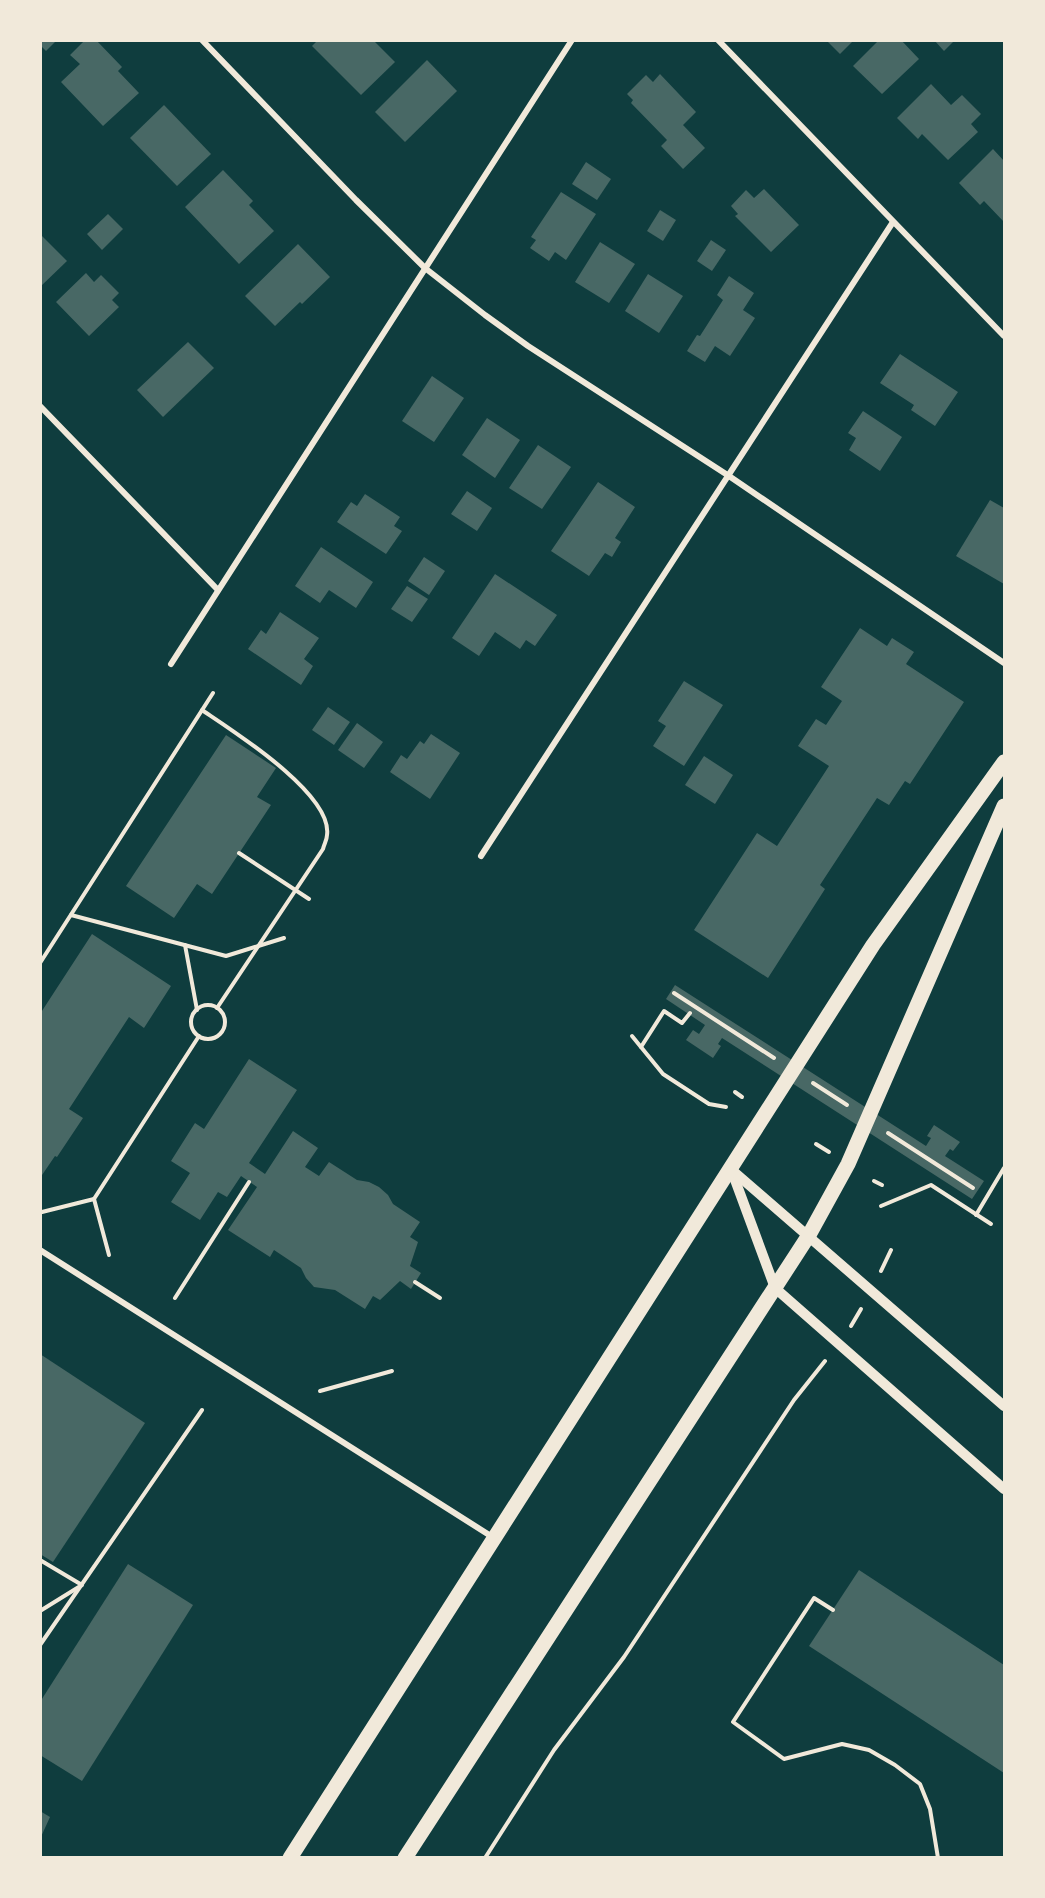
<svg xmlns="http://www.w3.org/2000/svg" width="1045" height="1898" font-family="Raleway,sans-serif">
  <rect width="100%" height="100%" fill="#0f3d3e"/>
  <g fill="#486865">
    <path d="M40,40H57L46,51L40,45Z"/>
    <path d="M85,40H96L122,67L118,71L139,93L103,126L61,82L80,64L70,55Z"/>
    <path d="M318,40H373L395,62L361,95L312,46Z"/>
    <path d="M826,40H854L840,54Z"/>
    <path d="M879,40H901L919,59L882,94L853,66Z"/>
    <path d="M934,40H955L944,51Z"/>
    <path d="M427,60L457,91L405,142L375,112Z"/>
    <path d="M660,74L696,112L683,125L705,148L683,169L661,146L667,140L631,103L633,100L627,94L646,75L653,82Z"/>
    <path d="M931,84L951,105L962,95L981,114L971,124L978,132L948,160L922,134L918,139L897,118Z"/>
    <path d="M164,105L211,154L177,186L130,138Z"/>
    <path d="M993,149L1004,161V222L984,201L980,205L959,183Z"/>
    <path d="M586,162L611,179L597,200L572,184Z"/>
    <path d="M223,170L253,201L249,205L274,231L239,264L185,207Z"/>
    <path d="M764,189L799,225L771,252L735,216L738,214L731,206L746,190L754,198Z"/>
    <path d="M561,192L596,214L566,260L555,252L549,261L530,248L536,240L531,237Z"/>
    <path d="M660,210L676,220L663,241L647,231Z"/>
    <path d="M108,214L123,229L102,250L87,234Z"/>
    <path d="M40,234L67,261L40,287Z"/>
    <path d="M711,240L726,250L712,271L697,261Z"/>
    <path d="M600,242L635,264L609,303L575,282Z"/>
    <path d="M298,244L330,277L302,304L300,302L275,326L245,296Z"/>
    <path d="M86,273L94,282L101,275L119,293L112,300L119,307L89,336L56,302Z"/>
    <path d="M648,274L683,296L659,333L625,311Z"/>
    <path d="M729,276L754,293L743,310L755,318L730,356L715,346L705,362L687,351L697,335L700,336L723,300L717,295Z"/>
    <path d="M188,342L214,368L163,417L137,390Z"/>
    <path d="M900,354L958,392L935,426L911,410L914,405L880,383Z"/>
    <path d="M432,376L464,398L434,442L402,421Z"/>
    <path d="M863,411L902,437L880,471L849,450L856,438L848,433Z"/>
    <path d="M487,418L520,440L495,478L462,455Z"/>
    <path d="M538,445L571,467L542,509L509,488Z"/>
    <path d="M598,482L635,507L615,538L621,542L612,557L605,553L589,576L551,551Z"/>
    <path d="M467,491L492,508L477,531L451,514Z"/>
    <path d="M365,494L400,517L394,526L402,531L386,554L337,522L351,502L357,506Z"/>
    <path d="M990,500L1004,508V584L956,556Z"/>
    <path d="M321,547L373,582L356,608L329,590L320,603L295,586Z"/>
    <path d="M424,557L445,571L429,595L408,581Z"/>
    <path d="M495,574L557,615L535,646L526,640L520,649L495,632L479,656L452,638Z"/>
    <path d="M407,586L428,599L412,622L391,609Z"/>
    <path d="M280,612L319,638L304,659L313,666L301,685L248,649L261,630L266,634Z"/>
    <path d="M860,628L887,646L892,638L914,652L906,664L964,702L910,784L905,781L889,805L877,798L820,885L825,889L768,978L694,930L757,833L777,846L829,766L798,746L816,719L826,725L842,701L821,687Z"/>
    <path d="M684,681L723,705L684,766L653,746L666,726L658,721Z"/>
    <path d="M328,707L350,722L334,745L312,730Z"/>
    <path d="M357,723L383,742L364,768L338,750Z"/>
    <path d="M431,734L460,753L430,799L390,772L401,755L407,759L420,741L424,744Z"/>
    <path d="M226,735L276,768L257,797L271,805L212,894L197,884L174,918L126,886Z"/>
    <path d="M704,756L733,775L715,804L685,785Z"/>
    <path d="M92,934L171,986L144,1028L129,1017L69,1109L83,1118L57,1157L55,1156L40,1178V1014Z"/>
    <path d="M675,985L926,1146L931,1138L927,1136L934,1125L960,1142L953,1151L950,1149L945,1156L984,1181L972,1199L722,1038L718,1044L721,1046L713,1058L686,1040L693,1030L699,1034L705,1025L666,999Z"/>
    <path d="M249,1059L297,1090L249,1163L265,1174L293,1131L318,1148L305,1167L319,1176L329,1162L357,1180L369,1182L379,1187L388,1195L393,1204L420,1222L410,1237L418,1242L410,1266L421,1273L411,1289L400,1281L380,1300L373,1296L365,1309L335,1290L314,1287L306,1278L301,1268L274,1250L270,1257L228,1230L257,1187L241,1176L227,1197L218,1192L200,1220L171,1202L190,1173L171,1161L195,1123L204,1129Z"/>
    <path d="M40,1354L145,1423L53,1562L40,1554Z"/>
    <path d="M128,1564L193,1605L82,1781L40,1755V1702Z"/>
    <path d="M859,1570L1004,1665V1773L809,1646Z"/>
    <path d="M40,1811L50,1817L40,1839Z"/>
  </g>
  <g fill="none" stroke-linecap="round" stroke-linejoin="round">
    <g stroke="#f1e9da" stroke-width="4">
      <path d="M202,710C233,731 333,794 327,835C327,840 324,844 323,849L217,1008"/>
      <path d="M239,853L309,899"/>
      <path d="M71,915L226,956L284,938"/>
      <path d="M185,945L197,1010"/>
      <path d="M40,963L213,693"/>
      <path d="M674,993L774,1058"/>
      <circle cx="208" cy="1022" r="17"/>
      <path d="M632,1036L663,1074L709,1104L726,1107"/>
      <path d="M641,1047L664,1011L682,1023L690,1013"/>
      <path d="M813,1083L847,1105"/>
      <path d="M735,1092L742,1097"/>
      <path d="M888,1133L973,1188"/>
      <path d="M816,1144L829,1152"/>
      <path d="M874,1181L882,1185"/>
      <path d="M94,1199L199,1036"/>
      <path d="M881,1206L931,1185L991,1224"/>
      <path d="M42,1212L94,1199L109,1255"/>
      <path d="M976,1215L1004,1168"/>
      <path d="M881,1271L891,1250"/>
      <path d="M415,1282L440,1298"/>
      <path d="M175,1298L249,1182"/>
      <path d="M851,1326L861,1309"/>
      <path d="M320,1391L392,1371"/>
      <path d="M40,1560L82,1585L40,1611"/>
      <path d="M833,1610L814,1598L733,1722L784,1759L842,1744L869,1750L895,1765L920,1784L930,1809L938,1858"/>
      <path d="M40,1645L202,1410"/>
      <path d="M485,1858L554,1750L624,1657L794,1400L825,1361"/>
    </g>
    <g stroke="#f1e9da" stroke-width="6">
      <path d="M202,40L356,200L425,268L485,315L528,346L729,476L1004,663"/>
      <path d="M718,40L1004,336"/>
      <path d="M40,406L218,590"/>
      <path d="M171,664L572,40"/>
      <path d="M481,856L893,222"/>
      <path d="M40,1250L494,1538"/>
    </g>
    <g stroke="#f1e9da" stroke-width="10">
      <path d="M731,1169L775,1288L1004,1489"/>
      <path d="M733,1171L1004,1406"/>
    </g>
    <g stroke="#f1e9da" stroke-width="15">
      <path d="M290,1858L873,945L1004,762"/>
      <path d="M405,1858L809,1235L848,1164L1004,806"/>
    </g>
  </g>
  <rect width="1045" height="1898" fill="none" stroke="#f1e9da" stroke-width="84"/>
</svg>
